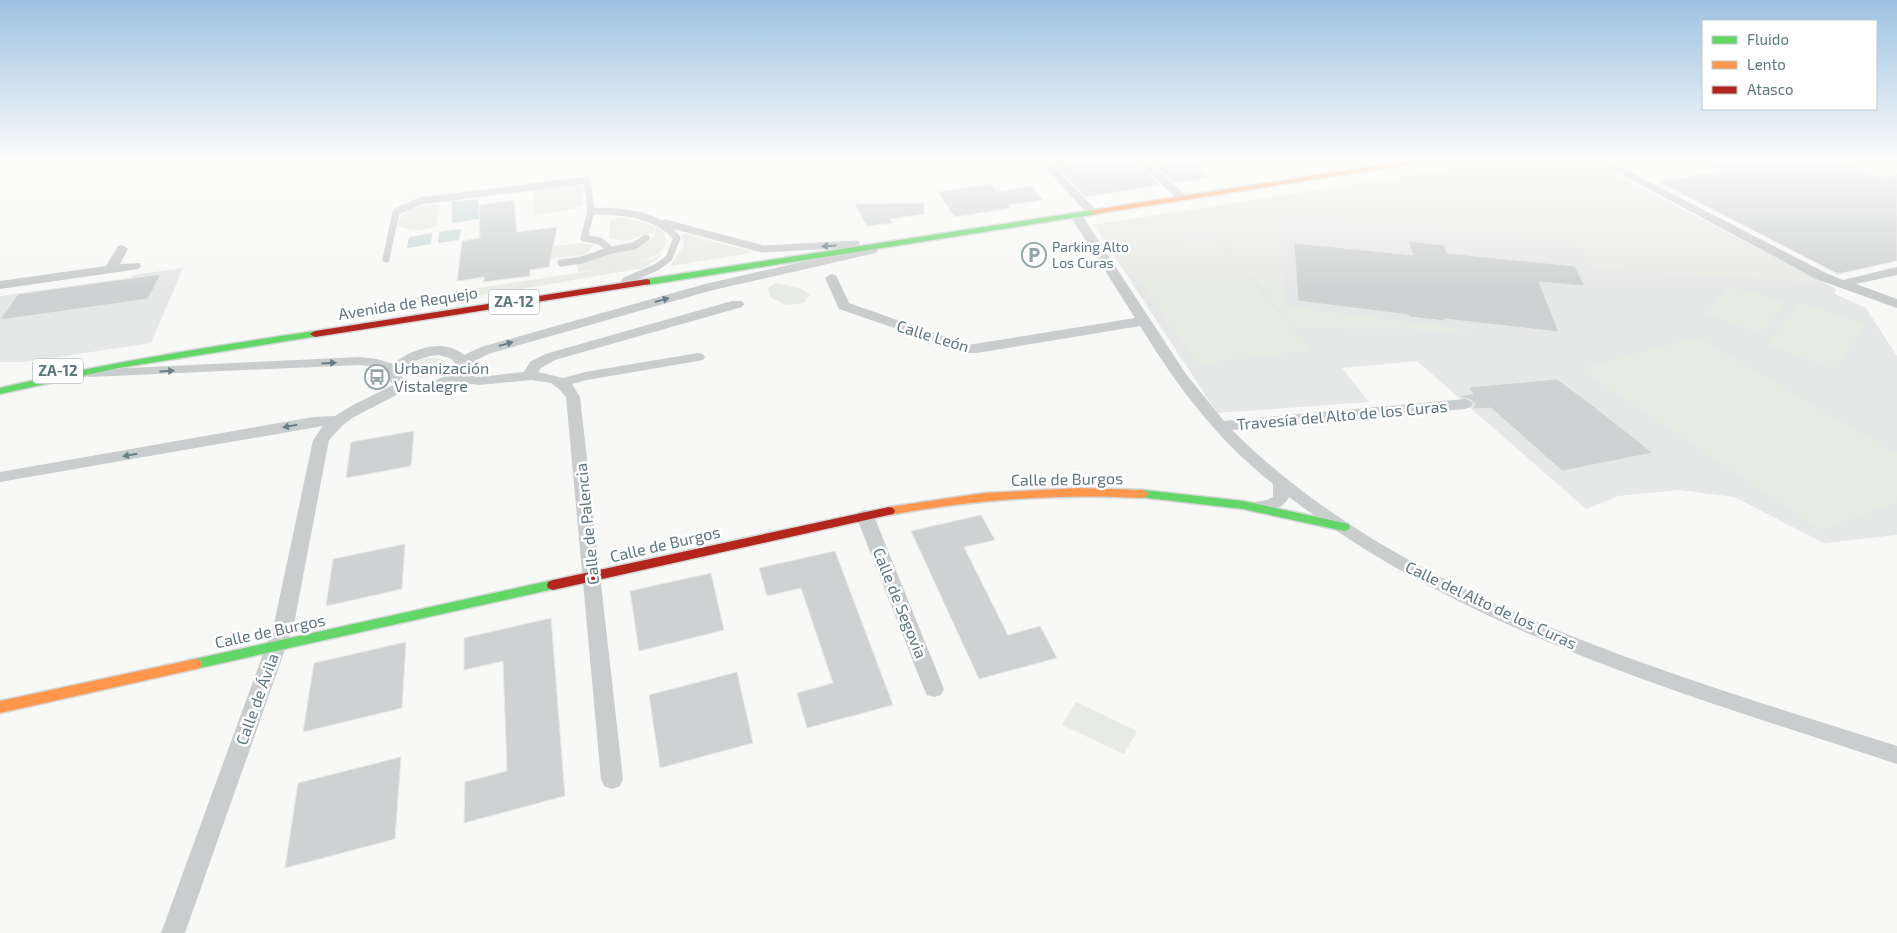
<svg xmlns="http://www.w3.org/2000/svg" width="1897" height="933" font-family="'Exo 2',sans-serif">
  <rect width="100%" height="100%" fill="#f8f8f7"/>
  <g fill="#e6e8e7">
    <path d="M1508,160H1588L1836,289L1835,294L1866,308L1897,356V535L1824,543L1734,497L1680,490L1618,496L1586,509L1417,361L1342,368L1369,402L1217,413L1094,225Z"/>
    <path d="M183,268L151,343L25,362H0V296L131,278L133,275Z"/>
  </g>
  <g fill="#e8eae4">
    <path d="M1508,160H1588L1817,282L1611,270L1588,263L1583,250L1549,238L1283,216L1284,306L1480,331L1294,328L1217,231L1108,245L1094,225Z"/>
    <path d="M570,184L582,188L583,205L575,209L533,215V189Z"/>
    <path d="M439,204L436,226C425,231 409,232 398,225C400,207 425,205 439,204Z"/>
    <path d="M621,217L653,225L665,233C671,255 646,260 630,264L653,259L664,251L657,259L643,268L521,289L397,307L398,300L604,269L578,272L577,263L642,245L651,240L656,233C641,230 632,247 609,238L610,220Z"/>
    <path d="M685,234L750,251V253L670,266L684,245L682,235Z"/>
    <path d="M1213,237L1311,350L1198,364L1115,247Z"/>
    <path d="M581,243L593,245L589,252L584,255L549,259V247Z"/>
    <path d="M776,283L799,288L810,295L803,303L786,305L770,297L768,288Z"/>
    <path d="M1729,285L1785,303L1763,334L1705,314Z"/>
    <path d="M1800,303L1865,324L1835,369L1767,345Z"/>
    <path d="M1697,337L1897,454V502L1821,530L1581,369Z"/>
    <path d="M437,358L447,362L446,368C436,376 421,382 410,373V368C417,360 427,357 437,358Z"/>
    <path d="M1076,702L1137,731L1124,754L1062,725Z"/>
  </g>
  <g fill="#cbd8d9">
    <path d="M478,199L479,219L452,223V200H455V202Z"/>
    <path d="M461,229L459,240L438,243L439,232Z"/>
    <path d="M432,233L431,244L407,248L409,237Z"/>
  </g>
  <g fill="#cfd2d2" stroke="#e8e8e6">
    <path d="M1051,160H1134L1160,185L1086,197Z"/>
    <path d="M1149,160H1200L1208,178L1175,183Z"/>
    <path d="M1697,160H1838L1880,178L1897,174V261L1838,274L1659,182L1720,171Z"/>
    <path d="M992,184L997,192L1031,186L1044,200L1008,205L1011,208L955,217L938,192Z"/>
    <path d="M514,200L517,232L557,227L549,267L530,270V276L483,282L485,277L457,281L462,241L480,238L479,205Z"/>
    <path d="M924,203V214L890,219L893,223L867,226L855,204Z"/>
    <path d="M1408,241L1444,245L1447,253L1575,266L1585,286L1539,282L1559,332L1445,319L1446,321L1410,317V315L1298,301L1294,243L1413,255Z"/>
    <path d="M161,274L148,299L0,320L18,294Z"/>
    <path d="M1557,379L1591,404L1653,453L1562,471L1491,408L1472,409L1475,404L1471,400L1457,396L1473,394L1468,387Z"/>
    <path d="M414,431L411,466L346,478L351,442Z"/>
    <path d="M981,515L995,540L964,547L1008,635L1040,626L1057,658L979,679L911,531Z"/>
    <path d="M405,544L402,589L326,606L333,559Z"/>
    <path d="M835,551L893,705L807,728L797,693L833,683L801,588L767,596L759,568Z"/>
    <path d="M711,573L724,630L639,651L630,591Z"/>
    <path d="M551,618L565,796L464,823L465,782L507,771L503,661L464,670V638Z"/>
    <path d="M406,642L402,708L303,732L314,663Z"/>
    <path d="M737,672L753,743L660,768L649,695Z"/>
    <path d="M401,757L395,839L285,868L298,783Z"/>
  </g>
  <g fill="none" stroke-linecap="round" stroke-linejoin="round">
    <defs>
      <g id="fast">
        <path d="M1094,210H1097V214L647,285L643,282L647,279Z"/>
        <path d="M315,331L318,332V336L118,368L0,394V388C104,363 209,347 315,331Z"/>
        <path d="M1143,490L1243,501L1344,523L1348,524L1350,527L1348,530L1344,531L1243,509L1139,497L1137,494L1139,491Z"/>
        <path d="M553,580L558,582L559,585L558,588L195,669L190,668L188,664L190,660L195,659Z"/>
      </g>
      <g id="slow">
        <path d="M1413,160H1428L1424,162L1094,214L1090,212L1094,210Z"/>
        <path d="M1080,488L1143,490L1149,494L1143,498C1057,493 974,500 889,515L883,511L889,507L984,493Z"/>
        <path d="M195,659L200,660L202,664L200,668L0,713V701Z"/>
      </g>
      <g id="jam">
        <path d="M647,279L650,280V284L315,337L310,334L315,331Z"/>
        <path d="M889,507L893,508L895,511L893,514L553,590L548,588L547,585L548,582L553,580Z"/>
      </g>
    </defs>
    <use href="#fast" stroke="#d5d6d7" stroke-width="3"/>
    <use href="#slow" stroke="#d5d6d7" stroke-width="3"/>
    <use href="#jam" stroke="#d5d6d7" stroke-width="3"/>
    <g stroke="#cacdcd" stroke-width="7">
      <path d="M665,223L763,249L856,244"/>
      <path d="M611,250L634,246L646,238"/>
      <path d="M386,259L396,212L420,201L587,180L591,211C622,211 656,213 677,238L669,258L657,267L625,281"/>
      <path d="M561,263L582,260L611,250L600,241L584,238L591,211"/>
    </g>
    <g fill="#cacdcd" fill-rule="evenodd">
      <path d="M932,160H961C955,165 937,167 931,162Z"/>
      <path d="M1038,160H1048L1095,209L1097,211L1095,213H1087Z"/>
      <path d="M1136,160H1147L1185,195L1187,197L1185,199H1177Z"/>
      <path d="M1595,160H1607L1826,273L1843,280L1897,267V275L1856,284L1897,299V308L1816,279Z"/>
      <path d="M1075,211L1081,214L1186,374L1224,421L1465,399L1470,401L1473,404L1470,407L1465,409L1232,430C1402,600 1674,675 1897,746V764C1687,695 1468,633 1289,497C1282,511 1264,515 1249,511L1247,507L1249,503L1267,500L1273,497V484C1215,437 1179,389 1140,326L977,353H967L839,309L825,278L831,274L836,275L849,303L968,345L1135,318L1069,214Z"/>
      <path d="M122,245L128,249L120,264L139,263L141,266L139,269L0,289V281L106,266L118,246Z"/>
      <path d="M872,246L876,247L878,250L876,253L713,290L488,354L470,364L464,375L479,377L524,372L530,362L545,354L732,301H742L744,304L742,307L555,360L541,368L538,372L563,378L585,372L698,353L703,354L705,357L703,360L698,361L587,380L572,384L580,397L623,779L620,786L612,789L604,786L601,779L566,397L560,390L551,383L531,380L479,385L455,382L432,390H406L352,418L342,426L329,440L294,624L185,933H161L274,624L313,440L323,426L0,482V472L313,417L335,416L353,405L393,385C379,368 385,368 360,365L90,377L85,376L83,373L85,370L360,357L377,359L393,364C410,349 444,337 464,355L481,347L705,284ZM439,355L452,359L455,364C449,381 418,388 403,379L401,374C410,361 425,356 439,355Z"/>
      <path d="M865,510L871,512L874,516L944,689L941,695L934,697L927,695L924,689L856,516L859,512Z"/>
    </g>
    <use href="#fast" fill="#63d668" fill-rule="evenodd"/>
    <use href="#slow" fill="#ff974d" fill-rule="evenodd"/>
    <use href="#jam" fill="#b3261e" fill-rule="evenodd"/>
  </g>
  <defs><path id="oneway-solid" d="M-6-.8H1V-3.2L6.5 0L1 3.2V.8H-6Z" transform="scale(1.25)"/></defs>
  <g fill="#687f86">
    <use href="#oneway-solid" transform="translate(829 246) rotate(177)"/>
    <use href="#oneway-solid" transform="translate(662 300) rotate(-16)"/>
    <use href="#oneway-solid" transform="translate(506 344) rotate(-16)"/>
    <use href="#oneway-solid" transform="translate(329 363) rotate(-3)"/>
    <use href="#oneway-solid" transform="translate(167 371) rotate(-3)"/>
    <use href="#oneway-solid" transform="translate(290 426) rotate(170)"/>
    <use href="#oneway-solid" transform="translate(130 455) rotate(170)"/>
  </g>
  <linearGradient id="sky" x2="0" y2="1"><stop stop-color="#9cc2e2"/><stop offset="0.55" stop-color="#fcfcfb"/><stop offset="1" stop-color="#fcfcfb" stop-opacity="0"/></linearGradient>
  <rect width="1897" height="290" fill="url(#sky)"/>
  <defs>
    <symbol id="parking-ring" viewBox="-11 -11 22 22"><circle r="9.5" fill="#fff" stroke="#93a4a8" stroke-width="1.5"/><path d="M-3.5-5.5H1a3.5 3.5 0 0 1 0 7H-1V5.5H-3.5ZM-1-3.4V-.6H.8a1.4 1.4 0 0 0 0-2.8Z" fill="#93a4a8"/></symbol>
    <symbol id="bus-ring" viewBox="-11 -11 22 22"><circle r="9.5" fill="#fff" stroke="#93a4a8" stroke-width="1.5"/><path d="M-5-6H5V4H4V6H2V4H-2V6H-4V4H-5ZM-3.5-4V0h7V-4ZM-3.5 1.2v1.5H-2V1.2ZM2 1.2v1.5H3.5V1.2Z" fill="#93a4a8"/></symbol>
  </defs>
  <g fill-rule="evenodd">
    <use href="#parking-ring" x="1020" y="241" width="28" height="28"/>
    <use href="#bus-ring" x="363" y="363" width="28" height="28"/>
  </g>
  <g text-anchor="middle" stroke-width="5" stroke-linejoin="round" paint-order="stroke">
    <g font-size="14" fill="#5d767e" stroke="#fff" text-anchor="start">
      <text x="1052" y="252">Parking Alto<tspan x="1052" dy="16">Los Curas</tspan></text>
    </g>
    <g fill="#fff" stroke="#8e9fa5" stroke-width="1">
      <rect x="489" y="289.5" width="50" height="25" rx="4"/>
      <rect x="33" y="358.5" width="50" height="25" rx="4"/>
    </g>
    <g font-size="15" font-weight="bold" fill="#5d767e">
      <text x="514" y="307">ZA-12</text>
      <text x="58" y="376">ZA-12</text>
    </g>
    <g font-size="16" fill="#5d767e" stroke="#fff">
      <text transform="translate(408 303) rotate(-9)" y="6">Avenida de Requejo</text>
      <text transform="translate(933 336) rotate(17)" y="6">Calle León</text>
      <text transform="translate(1342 415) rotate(-5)" y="6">Travesía del Alto de los Curas</text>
      <text transform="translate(1067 479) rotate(-1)" y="6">Calle de Burgos</text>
      <text transform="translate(587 524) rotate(-96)" y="6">Calle de Palencia</text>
      <text transform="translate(665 544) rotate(-13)" y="6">Calle de Burgos</text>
      <text transform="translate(900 603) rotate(68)" y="6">Calle de Segovia</text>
      <text transform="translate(1491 605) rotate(25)" y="6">Calle del Alto de los Curas</text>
      <text transform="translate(270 631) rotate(-12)" y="6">Calle de Burgos</text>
      <text transform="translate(257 699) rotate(-70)" y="6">Calle de Ávila</text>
    </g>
    <g font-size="16" fill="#5d767e" stroke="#fff" text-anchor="start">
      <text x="394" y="374">Urbanización<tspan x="394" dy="18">Vistalegre</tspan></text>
    </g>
  </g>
  <rect x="1702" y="20" width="175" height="90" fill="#ffffff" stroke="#bec8cb"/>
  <rect x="1712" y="36" width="25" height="8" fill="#63d668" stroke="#bec8cb"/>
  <text x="1747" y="45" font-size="15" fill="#5d767e">Fluido</text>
  <rect x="1712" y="61" width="25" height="8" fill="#ff974d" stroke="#bec8cb"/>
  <text x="1747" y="70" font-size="15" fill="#5d767e">Lento</text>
  <rect x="1712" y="86" width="25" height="8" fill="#b3261e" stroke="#bec8cb"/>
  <text x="1747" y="95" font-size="15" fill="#5d767e">Atasco</text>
</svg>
